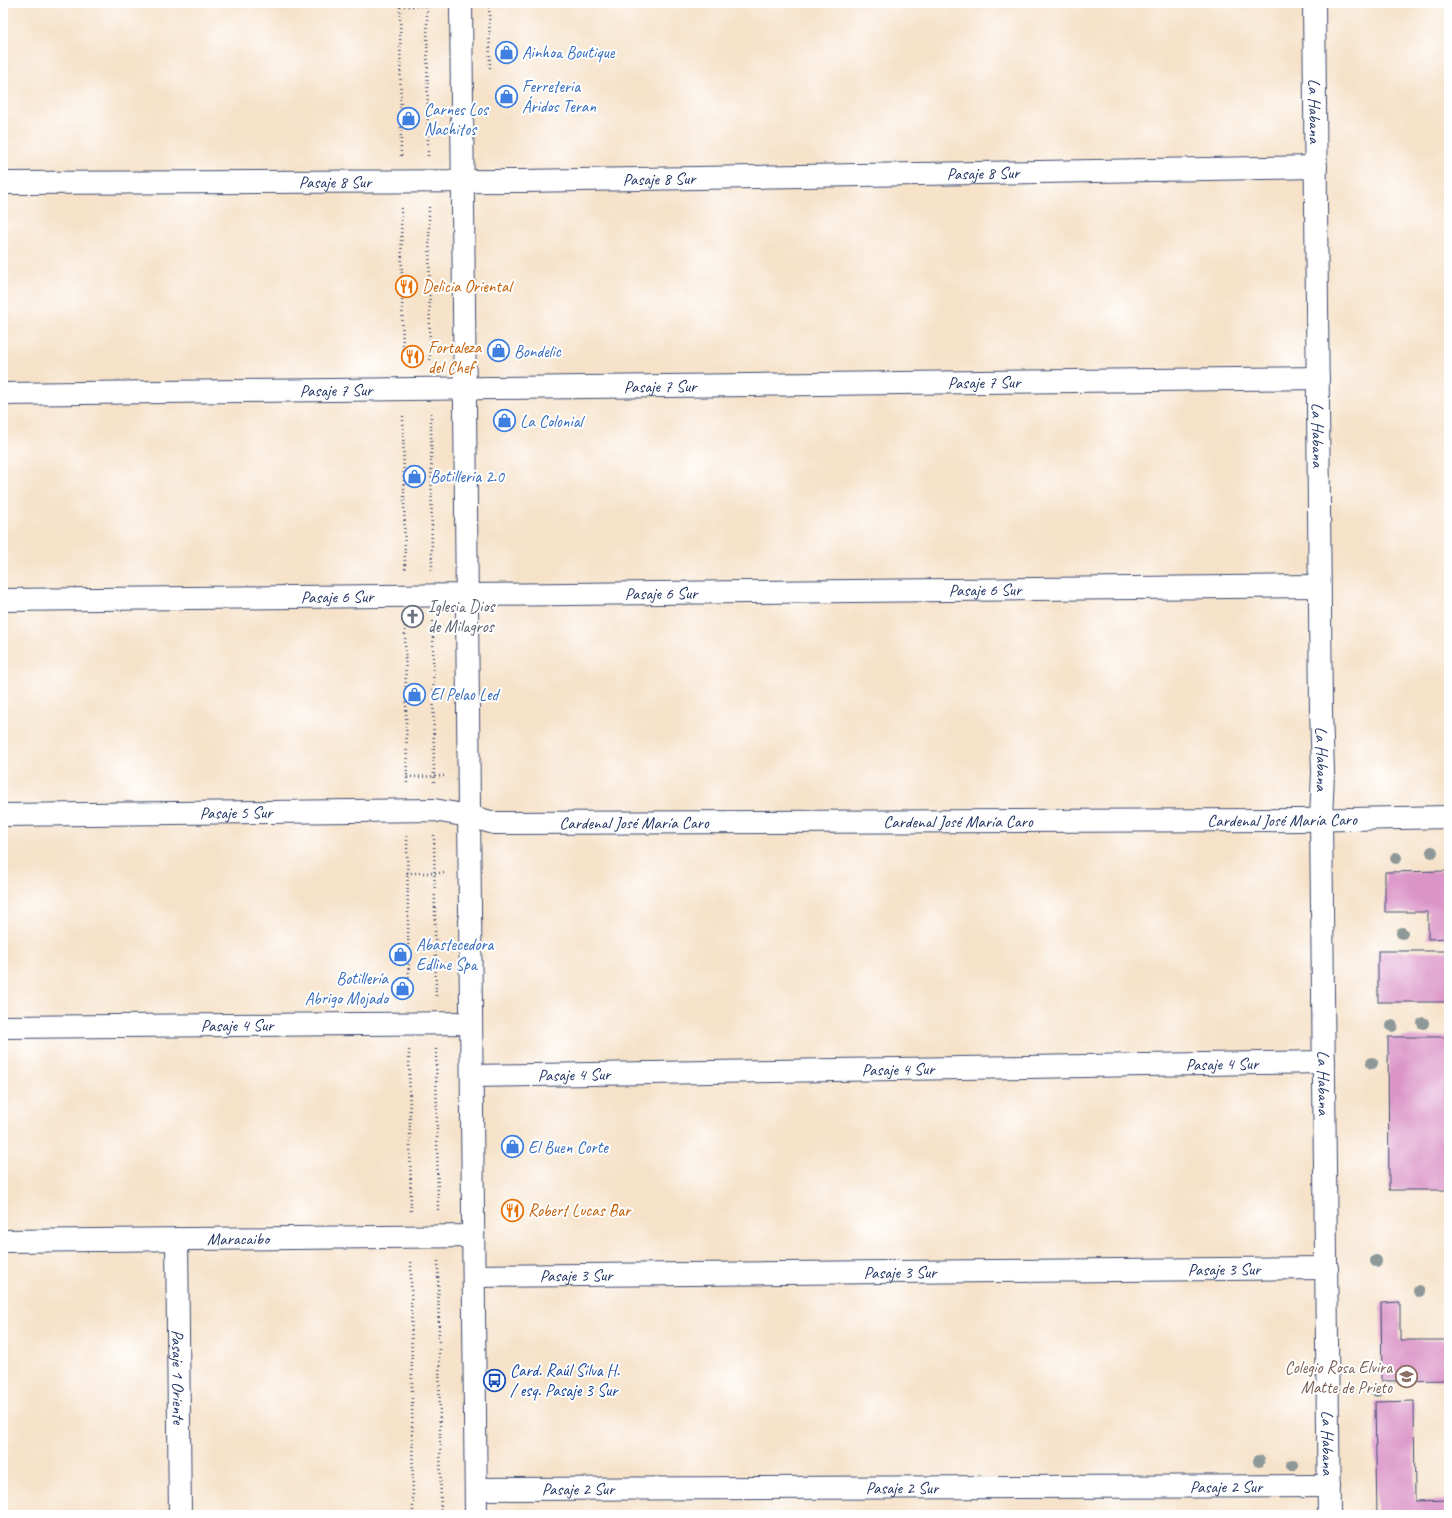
<svg xmlns="http://www.w3.org/2000/svg" width="1452" height="1518" font-family="Caveat,sans-serif">
  <rect width="100%" height="100%" fill="#fff"/>
  <filter id="ink" filterUnits="userSpaceOnUse"><feTurbulence type="fractalNoise" baseFrequency=".025" numOctaves="2"/><feDisplacementMap in="SourceGraphic" scale="8" xChannelSelector="R" yChannelSelector="G"/><feConvolveMatrix kernelMatrix="1 2 1 2 8 2 1 2 1" color-interpolation-filters="sRGB"/></filter>
  <filter id="wash" filterUnits="userSpaceOnUse"><feTurbulence type="fractalNoise" baseFrequency=".012" numOctaves="4" result="noise"/><feDisplacementMap in="SourceGraphic" scale="16" xChannelSelector="R" yChannelSelector="G"/><feGaussianBlur stdDeviation="0.9" result="paint"/><feColorMatrix in="noise" values="0 0 0 0 0 0 0 0 0 0 0 0 0 0 0 0 0 1.4 0 .05"/><feComposite in="paint" operator="in"/></filter>
  <g filter="url(#wash)">
    <rect width="100%" height="100%" fill="#f6e2c9"/>
    <g id="blocks">
      <g fill="#db94c8">
        <path d="M1449,871V938L1428,939V912H1385V872Z"/>
        <rect x="1378" y="951" width="71" height="51"/>
        <path d="M1388,1037H1449V1090H1445L1446,1125H1449V1190H1389Z"/>
        <path d="M1400,1302V1340H1449V1380L1382,1381L1381,1303Z"/>
        <path d="M1414,1401L1415,1501L1449,1500V1515H1377L1375,1402Z"/>
      </g>
    </g>
  </g>
  <g filter="url(#ink)">
    <use href="#blocks" fill-opacity="0" stroke="#3c4a6e" stroke-width="1"/>
    <g fill="none" stroke-linecap="round" stroke-linejoin="round">
      <defs>
        <g id="minor">
          <path id="s1" d="M1314,3L1321,711L1323,772L1321,820L1329,1515"/>
          <path id="s2" d="M3,183L522,181L1316,167"/>
          <path id="s3" d="M3,394L1318,378"/>
          <path id="s4" d="M3,600L1319,586"/>
          <path id="s5" d="M3,815L434,810L469,816"/>
          <path id="s6" d="M3,1027L471,1023"/>
          <path id="s7" d="M472,1076L1324,1062"/>
          <path id="s8" d="M177,1239L180,1515"/>
          <path id="s9" d="M3,1241L473,1236"/>
          <path id="s10" d="M474,1276L1327,1268"/>
          <path id="s11" d="M476,1489L1329,1486"/>
        </g>
        <g id="tertiary">
          <path id="s12" d="M469,816L494,823L1300,820L1449,817"/>
        </g>
        <path id="secondary" d="M461,3L476,1515"/>
      </defs>
      <use href="#minor" stroke="#3c4a6e" stroke-width="24"/>
      <use href="#tertiary" stroke="#3c4a6e" stroke-width="24"/>
      <use href="#secondary" stroke="#3c4a6e" stroke-width="24"/>
      <g stroke="#3c4a6e" stroke-width="2.5" stroke-dasharray="1 3" stroke-linecap="butt">
        <path d="M400,3L401,157"/>
        <path d="M427,3L428,156"/>
        <path d="M489,3L490,70"/>
        <path d="M400,6H435"/>
        <path d="M429,207L430,362"/>
        <path d="M401,208L403,363"/>
        <path d="M431,413L432,570"/>
        <path d="M403,416L405,571"/>
        <path d="M433,621L434,784"/>
        <path d="M405,622L407,785"/>
        <path d="M407,777L444,776"/>
        <path d="M434,835L436,998"/>
        <path d="M407,836L409,999"/>
        <path d="M407,873H444"/>
        <path d="M436,1049L438,1210"/>
        <path d="M409,1050L411,1211"/>
        <path d="M438,1261L441,1515"/>
        <path d="M411,1262L413,1515"/>
      </g>
      <use href="#minor" stroke="#fff" stroke-width="22"/>
      <use href="#tertiary" stroke="#fff" stroke-width="22"/>
      <use href="#secondary" stroke="#fff" stroke-width="22"/>
    </g>
    <g fill="#8e9898">
      <circle cx="1432" cy="852" r="6"/>
      <circle cx="1396" cy="858" r="6"/>
      <circle cx="1402" cy="933" r="6"/>
      <circle cx="1423" cy="1023" r="6"/>
      <circle cx="1392" cy="1026" r="6"/>
      <circle cx="1372" cy="1063" r="6"/>
      <circle cx="1376" cy="1261" r="6"/>
      <circle cx="1419" cy="1291" r="6"/>
      <circle cx="1377" cy="1391" r="6"/>
      <circle cx="1259" cy="1461" r="6"/>
      <circle cx="1292" cy="1465" r="6"/>
    </g>
  </g>
  <defs>
    <symbol id="shop-ring" viewBox="-11 -11 22 22"><circle r="9.5" fill="#fff" stroke="#3f7fe0" stroke-width="1.5"/><path d="M-5-2.5h2.3a2.7 3.5 0 0 1 5.4 0H5L5.5 6h-11ZM-1.5-2.5h3a1.5 2.3 0 0 0-3 0Z" fill="#3f7fe0"/></symbol>
    <symbol id="restaurant-ring" viewBox="-11 -11 22 22"><circle r="9.5" fill="#fff" stroke="#e8710a" stroke-width="1.5"/><path d="M-5-6h1v4h1v-4h1v4h1v-4h1v5L-1.5 .5V6h-2V.5L-5-1ZM5-6V6H3V1.5H1.5Q1.5-4 5-6Z" fill="#e8710a"/></symbol>
    <symbol id="church-ring" viewBox="-11 -11 22 22"><circle r="9.5" fill="#fff" stroke="#6b7280" stroke-width="1.5"/><path d="M-1.2-6h2.4v3.5h3.3v2.4h-3.3V6h-2.4V-.1h-3.3v-2.4h3.3Z" fill="#6b7280"/></symbol>
    <symbol id="school-ring" viewBox="-11 -11 22 22"><circle r="9.5" fill="#fff" stroke="#8d6e63" stroke-width="1.5"/><path d="M0-5L7-2L0 1L-7-2ZM-4 1L0 2.5L4 1V4Q0 6-4 4Z" fill="#8d6e63"/></symbol>
    <symbol id="bus-ring" viewBox="-11 -11 22 22"><circle r="9.5" fill="#fff" stroke="#1a4fb4" stroke-width="1.5"/><path d="M-5-6H5V4H4V6H2V4H-2V6H-4V4H-5ZM-3.5-4V0h7V-4ZM-3.5 1.2v1.5H-2V1.2ZM2 1.2v1.5H3.5V1.2Z" fill="#1a4fb4"/></symbol>
  </defs>
  <g fill-rule="evenodd">
    <use href="#shop-ring" x="494" y="40" width="25" height="25"/>
    <use href="#shop-ring" x="494" y="84" width="25" height="25"/>
    <use href="#shop-ring" x="396" y="106" width="25" height="25"/>
    <use href="#restaurant-ring" x="394" y="274" width="25" height="25"/>
    <use href="#shop-ring" x="486" y="338" width="25" height="25"/>
    <use href="#restaurant-ring" x="400" y="344" width="25" height="25"/>
    <use href="#shop-ring" x="492" y="408" width="25" height="25"/>
    <use href="#shop-ring" x="402" y="464" width="25" height="25"/>
    <use href="#church-ring" x="400" y="604" width="25" height="25"/>
    <use href="#shop-ring" x="402" y="682" width="25" height="25"/>
    <use href="#shop-ring" x="388" y="942" width="25" height="25"/>
    <use href="#shop-ring" x="390" y="976" width="25" height="25"/>
    <use href="#shop-ring" x="500" y="1134" width="25" height="25"/>
    <use href="#restaurant-ring" x="500" y="1198" width="25" height="25"/>
    <use href="#school-ring" x="1394" y="1364" width="25" height="25"/>
    <use href="#bus-ring" x="482" y="1368" width="25" height="25"/>
  </g>
  <g text-anchor="middle" stroke-width="4" stroke-linejoin="round" paint-order="stroke">
    <g font-size="17" fill="#366cbe" stroke="#fff" text-anchor="start">
      <text x="522" y="58">Ainhoa Boutique</text>
      <text x="522" y="92">Ferreteria<tspan x="522" dy="20">Áridos Teran</tspan></text>
      <text x="424" y="115">Carnes Los<tspan x="424" dy="20">Nachitos</tspan></text>
      <text x="514" y="357">Bondelic</text>
      <text x="520" y="427">La Colonial</text>
      <text x="430" y="482">Botilleria 2.0</text>
      <text x="430" y="700">El Pelao Led</text>
      <text x="416" y="950">Abastecedora<tspan x="416" dy="20">Edline Spa</tspan></text>
      <text x="388" y="984" text-anchor="end">Botillería<tspan x="388" dy="20">Abrigo Mojado</tspan></text>
      <text x="528" y="1153">El Buen Corte</text>
    </g>
    <g font-size="17" fill="#1b2f5e" stroke="#fff">
      <text dy="6" stroke="none"><textPath href="#s1" startOffset="108">La Habana</textPath></text>
      <text dy="6" stroke="none"><textPath href="#s2" startOffset="980">Pasaje 8 Sur</textPath></text>
      <text dy="6" stroke="none"><textPath href="#s2" startOffset="656">Pasaje 8 Sur</textPath></text>
      <text dy="6" stroke="none"><textPath href="#s2" startOffset="332">Pasaje 8 Sur</textPath></text>
      <text dy="6" stroke="none"><textPath href="#s3" startOffset="981">Pasaje 7 Sur</textPath></text>
      <text dy="6" stroke="none"><textPath href="#s3" startOffset="657">Pasaje 7 Sur</textPath></text>
      <text dy="6" stroke="none"><textPath href="#s3" startOffset="333">Pasaje 7 Sur</textPath></text>
      <text dy="6" stroke="none"><textPath href="#s1" startOffset="432">La Habana</textPath></text>
      <text dy="6" stroke="none"><textPath href="#s4" startOffset="982">Pasaje 6 Sur</textPath></text>
      <text dy="6" stroke="none"><textPath href="#s4" startOffset="658">Pasaje 6 Sur</textPath></text>
      <text dy="6" stroke="none"><textPath href="#s4" startOffset="334">Pasaje 6 Sur</textPath></text>
      <text dy="6" stroke="none"><textPath href="#s1" startOffset="756">La Habana</textPath></text>
      <text dy="6" stroke="none"><textPath href="#s5" startOffset="233">Pasaje 5 Sur</textPath></text>
      <text dy="6" stroke="none"><textPath href="#s12" startOffset="814">Cardenal José María Caro</textPath></text>
      <text dy="6" stroke="none"><textPath href="#s12" startOffset="490">Cardenal José María Caro</textPath></text>
      <text dy="6" stroke="none"><textPath href="#s12" startOffset="166">Cardenal José María Caro</textPath></text>
      <text dy="6" stroke="none"><textPath href="#s6" startOffset="234">Pasaje 4 Sur</textPath></text>
      <text dy="6" stroke="none"><textPath href="#s7" startOffset="750">Pasaje 4 Sur</textPath></text>
      <text dy="6" stroke="none"><textPath href="#s7" startOffset="426">Pasaje 4 Sur</textPath></text>
      <text dy="6" stroke="none"><textPath href="#s7" startOffset="102">Pasaje 4 Sur</textPath></text>
      <text dy="6" stroke="none"><textPath href="#s1" startOffset="1080">La Habana</textPath></text>
      <text dy="6" stroke="none"><textPath href="#s9" startOffset="235">Maracaibo</textPath></text>
      <text dy="6" stroke="none"><textPath href="#s10" startOffset="750">Pasaje 3 Sur</textPath></text>
      <text dy="6" stroke="none"><textPath href="#s10" startOffset="426">Pasaje 3 Sur</textPath></text>
      <text dy="6" stroke="none"><textPath href="#s10" startOffset="102">Pasaje 3 Sur</textPath></text>
      <text dy="6" stroke="none"><textPath href="#s8" startOffset="138">Pasaje 1 Oriente</textPath></text>
      <text dy="6" stroke="none"><textPath href="#s1" startOffset="1440">La Habana</textPath></text>
      <text dy="6" stroke="none"><textPath href="#s11" startOffset="750">Pasaje 2 Sur</textPath></text>
      <text dy="6" stroke="none"><textPath href="#s11" startOffset="426">Pasaje 2 Sur</textPath></text>
      <text dy="6" stroke="none"><textPath href="#s11" startOffset="102">Pasaje 2 Sur</textPath></text>
    </g>
    <g font-size="17" fill="#c56008" stroke="#fff" text-anchor="start">
      <text x="422" y="292">Delicia Oriental</text>
      <text x="428" y="353">Fortaleza<tspan x="428" dy="20">del Chef</tspan></text>
      <text x="528" y="1216">Robert Lucas Bar</text>
    </g>
    <g font-size="17" fill="#5b616d" stroke="#fff" text-anchor="start">
      <text x="428" y="612">Iglesia Dios<tspan x="428" dy="20">de Milagros</tspan></text>
    </g>
    <g font-size="17" fill="#785e54" stroke="#fff" text-anchor="end">
      <text x="1392" y="1373">Colegio Rosa Elvira<tspan x="1392" dy="20">Matte de Prieto</tspan></text>
    </g>
    <g font-size="17" fill="#164399" stroke="#fff" text-anchor="start">
      <text x="510" y="1376">Card. Raúl Silva H.<tspan x="510" dy="20">/ esq. Pasaje 3 Sur</tspan></text>
    </g>
  </g>
  <rect width="1452" height="1518" fill="none" stroke="#fff" stroke-width="16"/>
</svg>
